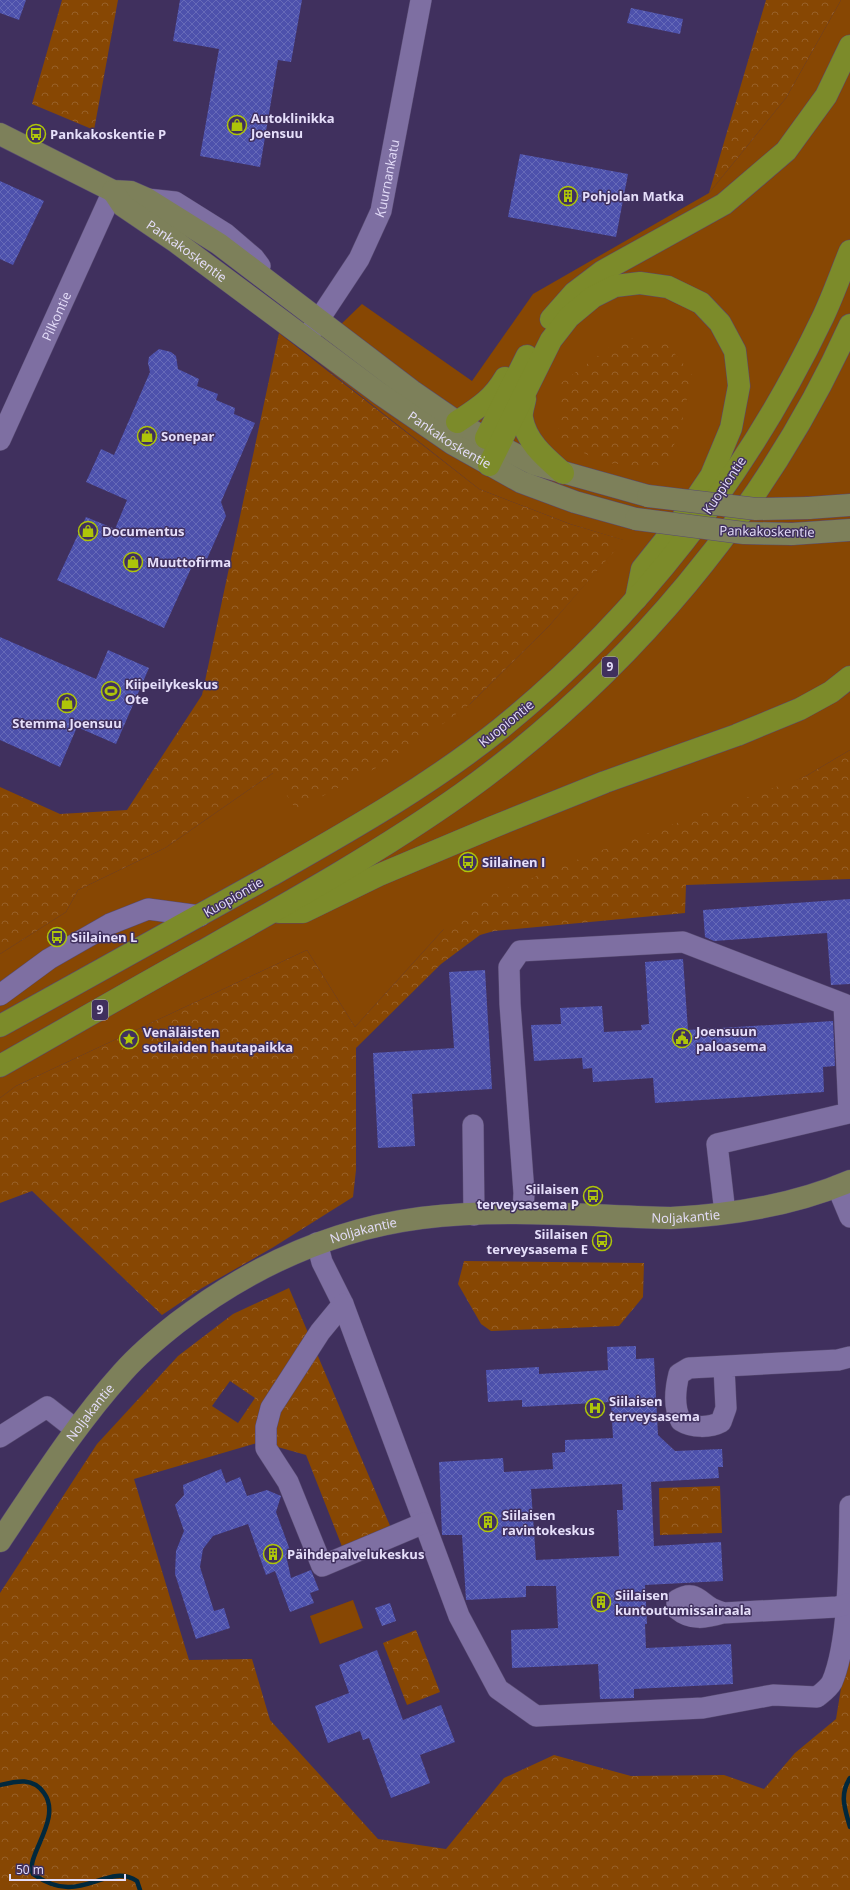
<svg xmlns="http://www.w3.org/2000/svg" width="850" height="1890" font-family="'Open Sans',sans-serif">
  <defs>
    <pattern id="forest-crowns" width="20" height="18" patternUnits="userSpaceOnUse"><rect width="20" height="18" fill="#874703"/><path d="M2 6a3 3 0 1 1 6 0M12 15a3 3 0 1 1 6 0" fill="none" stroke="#986129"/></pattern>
    <pattern id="building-cross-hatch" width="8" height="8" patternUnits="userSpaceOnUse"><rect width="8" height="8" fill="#4d51ac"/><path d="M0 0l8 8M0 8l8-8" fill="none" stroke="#666ab8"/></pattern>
  </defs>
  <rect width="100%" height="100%" fill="#40305e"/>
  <g fill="#874703">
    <path d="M841,0H850V750L806,776L443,930L355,1027L307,950L16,1086L0,1098V954L66,912L78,890L165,848L273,773L470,704L549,626L623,540L570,524L479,489L309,355L362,304L472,381L533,294L709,193L786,98Z"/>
    <path d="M353,1600L363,1628L320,1644L310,1616Z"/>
  </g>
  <g fill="url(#forest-crowns)" fill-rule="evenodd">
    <path d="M62,0H118L94,130L32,104Z"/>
    <path d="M766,0H841L786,98L709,193Z"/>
    <path d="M279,333L479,489L570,524L624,540L549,626L470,704L397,757L296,810L273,773L165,848L78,890L66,912L0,954V787L60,814L127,810L202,695Z"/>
    <path d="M622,338L664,341L692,374L681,427L665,468L605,463L558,441L561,383Z"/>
    <path d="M850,750V879L686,885L685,913L494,931L480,935L441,964L356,1048V1170L353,1197L272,1248L202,1288L162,1315L32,1191L0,1203V1098L16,1086L307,950L355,1027L443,930L483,898L594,853L806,776Z"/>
    <path d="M464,1261L644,1263L643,1297L619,1326L491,1331L481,1324L458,1284Z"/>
    <path d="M289,1288L391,1528L343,1549L306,1455L260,1442L134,1479L189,1660L252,1659L270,1720L378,1839L446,1849L504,1778L554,1755L631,1776L724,1775L764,1789L795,1753L836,1719L850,1633V1890H0V1593L97,1444L178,1356L233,1314ZM230,1381L255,1398L238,1423L212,1406Z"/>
    <path d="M720,1486L722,1533L660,1535L659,1488Z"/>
    <path d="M416,1630L440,1692L407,1705L383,1643Z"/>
  </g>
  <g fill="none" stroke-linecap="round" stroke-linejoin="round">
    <g stroke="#01283c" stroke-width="4.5">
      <path d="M850,1778C839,1795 845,1809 850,1827"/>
      <path d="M0,1785C17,1781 33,1777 44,1793C63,1819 24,1857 33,1874C43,1881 56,1887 68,1887C93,1888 115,1866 137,1881L140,1890"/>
    </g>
  </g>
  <g fill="url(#building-cross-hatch)" fill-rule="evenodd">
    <path d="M0,0H26L19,20L0,13Z"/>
    <path d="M180,0H302L291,62L278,60L260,167L200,156L219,49L173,41Z"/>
    <path d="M631,8L683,19L680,34L627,23Z"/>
    <path d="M520,154L628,174L616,237L508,217Z"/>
    <path d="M0,181L44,201L13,265L0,259Z"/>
    <path d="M159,349L171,352L176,356L178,369L199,379L197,386L218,394L216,400L235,408L234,414L255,423L221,502L226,516L207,559L193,564L164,628L57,580L86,517L115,529L127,500L86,482L101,449L114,455L150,372L148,363L149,357Z"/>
    <path d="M0,637L96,679L108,650L149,668L116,744L77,727L60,767L0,740Z"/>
    <path d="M850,899V984L831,985L827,933L714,941L705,937L703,910Z"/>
    <path d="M683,959L688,1030L833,1021L835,1066L823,1067L824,1092L655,1103L653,1078L593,1082L592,1068L583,1069L582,1058L534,1061L531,1025L561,1024L560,1008L602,1006L604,1032L642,1030L641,1025L649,1024L645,962Z"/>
    <path d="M485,970L492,1089L412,1094L415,1146L378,1148L373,1053L454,1048L449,972Z"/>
    <path d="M636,1346V1359L654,1358L658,1435L675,1451L722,1449L723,1467H718L719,1478L651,1482L654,1546L721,1542L723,1581L645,1585L647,1624H645L646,1648L731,1644L733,1684L634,1689V1698L600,1699L598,1664L512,1668L511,1630L558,1628L556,1586H526V1597L466,1600L462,1535H442L439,1462L503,1458L504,1472L553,1469L552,1453L565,1452V1440L613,1438L611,1402L522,1407V1400L488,1402L486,1370L539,1367V1374L608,1370L607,1347ZM622,1484L623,1510H617L619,1556L536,1560L531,1489Z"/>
    <path d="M221,1469L226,1483L240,1477L247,1496L267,1490L281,1496L276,1512L291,1553L286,1555L291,1578L311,1570L319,1590L310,1593L314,1603L290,1612L275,1571L266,1575L248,1524L213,1536L203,1549L200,1567L214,1611L224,1608L230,1628L196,1639L175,1574L176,1551L184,1531L175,1505L184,1495L183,1485Z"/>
    <path d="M390,1603L396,1621L382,1626L375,1608Z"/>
    <path d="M377,1650L403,1720L441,1705L455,1742L420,1755L430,1783L391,1798L369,1738L363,1740L360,1731L328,1743L315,1706L349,1693L339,1665Z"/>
  </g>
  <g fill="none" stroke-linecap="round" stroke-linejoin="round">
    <defs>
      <g id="minor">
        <path d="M147,199L175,202L226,234L254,258L260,266"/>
        <path id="s1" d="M306,339L359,259L381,211L421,0"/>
        <path id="s2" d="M0,440L113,191"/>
        <path d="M0,995L49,959L110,924L148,909L200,916"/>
        <path d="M473,1125L474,1215"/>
        <path d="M837,1186L850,1217"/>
        <path d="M523,1213L524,1193L510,1004L509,967L520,951L683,942L844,1004L849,1113L717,1144L725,1213"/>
        <path d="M317,1243L322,1262L343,1304L459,1616L498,1689L536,1716L703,1708L773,1695L817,1697C822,1693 829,1688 832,1682C850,1640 849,1554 850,1506"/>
        <path d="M343,1304L320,1332L271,1408L266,1427V1448L288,1482L322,1566L424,1523"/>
        <path d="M724,1367L726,1408L721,1422C710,1428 692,1428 681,1421C673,1407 675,1390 679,1374L689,1368L838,1360L850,1357"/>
        <path d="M0,1437L47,1407L75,1429"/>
        <path d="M723,1613C706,1618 691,1621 677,1609V1600C694,1590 698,1600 711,1608C714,1610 719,1611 723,1613L837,1607L847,1604"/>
      </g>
      <g id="major">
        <path d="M0,134L113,191L131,192L147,199L219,244L412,391L457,422L499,446L534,464L648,496"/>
        <path id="s3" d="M113,191L123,206L176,242L379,393L453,444L521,482L575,502L636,519"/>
        <path d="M808,508L850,505"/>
        <path d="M792,534L850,530"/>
        <path id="s4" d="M0,1541C39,1483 76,1424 123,1372C139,1354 158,1338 177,1323C250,1267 329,1230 421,1218C504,1208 588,1216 671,1218C731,1215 794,1205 850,1181"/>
      </g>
      <g id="highway">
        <path d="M551,319L574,293L603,271L724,204L786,151L826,96L850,46"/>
        <path d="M525,399C524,405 521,412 522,418C526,442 546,458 563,473"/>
        <path d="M457,422C478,408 492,400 505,378"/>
        <path d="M486,438L527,356"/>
        <path d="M489,465L551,340L569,317L593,297L615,286L640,283L668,287L701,303L720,323L735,351L739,386L731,428L711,476L682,519L642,569L636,599"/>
        <path d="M279,912H303L379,875L493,827L605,782L737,735L800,709L831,692L850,677"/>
        <path d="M0,1026C90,976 180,926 270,876C349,831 429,786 500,729C637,618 747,476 823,317C833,296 841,273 850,251"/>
        <path d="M0,1066C67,1028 134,989 201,952C290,902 380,852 463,793C628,674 766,511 850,325"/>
      </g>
    </defs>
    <use href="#minor" stroke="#584b72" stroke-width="22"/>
    <use href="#major" stroke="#584b72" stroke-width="23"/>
    <use href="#highway" stroke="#584b72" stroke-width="23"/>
    <use href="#minor" stroke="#7e6fa2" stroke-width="21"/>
    <use href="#major" stroke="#7d805a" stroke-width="22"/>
    <use href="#highway" stroke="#7c8b2a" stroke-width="22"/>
    <defs>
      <g id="major-bridge">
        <path d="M648,496L756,509L808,508"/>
        <path d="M636,519L744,533L792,534"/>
      </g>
    </defs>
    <use href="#major-bridge" stroke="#584b72" stroke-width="23" stroke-linecap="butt"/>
    <use href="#major-bridge" stroke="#7d805a" stroke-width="22"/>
  </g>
  <defs>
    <symbol id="shop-ring" viewBox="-11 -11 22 22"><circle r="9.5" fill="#40305e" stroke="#aec509" stroke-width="1.5"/><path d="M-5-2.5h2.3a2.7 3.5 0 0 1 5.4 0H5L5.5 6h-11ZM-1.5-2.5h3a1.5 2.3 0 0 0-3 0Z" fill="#aec509"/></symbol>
    <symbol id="bus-ring" viewBox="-11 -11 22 22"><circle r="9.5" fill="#40305e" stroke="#aec509" stroke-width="1.5"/><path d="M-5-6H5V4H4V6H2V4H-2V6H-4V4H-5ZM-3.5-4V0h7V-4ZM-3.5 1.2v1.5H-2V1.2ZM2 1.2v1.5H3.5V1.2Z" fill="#aec509"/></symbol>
    <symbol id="building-ring" viewBox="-11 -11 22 22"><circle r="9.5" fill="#40305e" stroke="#aec509" stroke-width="1.5"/><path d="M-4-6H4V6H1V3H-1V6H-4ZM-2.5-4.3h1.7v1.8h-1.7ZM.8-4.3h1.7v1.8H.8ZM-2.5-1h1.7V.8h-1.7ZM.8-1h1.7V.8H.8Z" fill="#aec509"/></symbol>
    <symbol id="stadium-ring" viewBox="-11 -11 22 22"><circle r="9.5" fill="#40305e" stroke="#aec509" stroke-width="1.5"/><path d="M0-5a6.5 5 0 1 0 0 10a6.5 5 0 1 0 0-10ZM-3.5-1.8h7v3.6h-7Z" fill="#aec509"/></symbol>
    <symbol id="civic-ring" viewBox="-11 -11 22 22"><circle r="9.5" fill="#40305e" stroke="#aec509" stroke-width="1.5"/><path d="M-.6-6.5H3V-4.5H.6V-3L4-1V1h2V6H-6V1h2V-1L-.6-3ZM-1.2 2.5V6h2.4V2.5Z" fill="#aec509"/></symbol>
    <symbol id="sight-ring" viewBox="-11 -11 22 22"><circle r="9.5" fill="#40305e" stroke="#aec509" stroke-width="1.5"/><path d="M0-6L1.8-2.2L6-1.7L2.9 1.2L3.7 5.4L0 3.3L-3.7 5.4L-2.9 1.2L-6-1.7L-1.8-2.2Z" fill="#aec509"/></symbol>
    <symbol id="hospital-ring" viewBox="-11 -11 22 22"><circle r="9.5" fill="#40305e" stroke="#aec509" stroke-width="1.5"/><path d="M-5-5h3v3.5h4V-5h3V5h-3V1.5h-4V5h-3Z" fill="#aec509"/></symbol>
  </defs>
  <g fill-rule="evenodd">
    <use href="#shop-ring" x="226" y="114" width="22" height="22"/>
    <use href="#bus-ring" x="25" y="123" width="22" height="22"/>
    <use href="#building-ring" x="557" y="185" width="22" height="22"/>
    <use href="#shop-ring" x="136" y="425" width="22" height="22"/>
    <use href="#shop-ring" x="77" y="520" width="22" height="22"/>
    <use href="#shop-ring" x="122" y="551" width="22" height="22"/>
    <use href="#stadium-ring" x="100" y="680" width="22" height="22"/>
    <use href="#shop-ring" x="56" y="692" width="22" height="22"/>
    <use href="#bus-ring" x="457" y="851" width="22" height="22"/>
    <use href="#bus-ring" x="46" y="926" width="22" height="22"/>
    <use href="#civic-ring" x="671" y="1027" width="22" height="22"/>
    <use href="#sight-ring" x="118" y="1028" width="22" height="22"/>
    <use href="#bus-ring" x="582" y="1185" width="22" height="22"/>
    <use href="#bus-ring" x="591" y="1230" width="22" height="22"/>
    <use href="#hospital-ring" x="584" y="1397" width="22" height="22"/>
    <use href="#building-ring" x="477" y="1511" width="22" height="22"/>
    <use href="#building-ring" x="262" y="1543" width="22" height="22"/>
    <use href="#building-ring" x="590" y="1591" width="22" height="22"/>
  </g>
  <g text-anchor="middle" stroke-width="3" stroke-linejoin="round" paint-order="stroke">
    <g fill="#40305e" stroke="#b4aacb" stroke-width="1">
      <rect x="602" y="657" width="16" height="20" rx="3"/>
      <rect x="92" y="1000" width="16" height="20" rx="3"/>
    </g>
    <g font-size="12" font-weight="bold" fill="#e5defa">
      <text x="610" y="671">9</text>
      <text x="100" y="1014">9</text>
    </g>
    <g font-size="13" font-weight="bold" fill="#e5defa" stroke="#40305e" text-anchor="start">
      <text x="251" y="123">Autoklinikka<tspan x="251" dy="15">Joensuu</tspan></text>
      <text x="50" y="139">Pankakoskentie P</text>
      <text x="582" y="201">Pohjolan Matka</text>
      <text x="161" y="441">Sonepar</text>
      <text x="102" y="536">Documentus</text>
      <text x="147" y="567">Muuttofirma</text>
      <text x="125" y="689">Kiipeilykeskus<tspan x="125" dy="15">Ote</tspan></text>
      <text x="67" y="728" text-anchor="middle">Stemma Joensuu</text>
      <text x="482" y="867">Siilainen I</text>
      <text x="71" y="942">Siilainen L</text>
      <text x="696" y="1036">Joensuun<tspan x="696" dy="15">paloasema</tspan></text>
      <text x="143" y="1037">Venäläisten<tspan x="143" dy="15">sotilaiden hautapaikka</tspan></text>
      <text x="579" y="1194" text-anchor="end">Siilaisen<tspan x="579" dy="15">terveysasema P</tspan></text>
      <text x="588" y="1239" text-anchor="end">Siilaisen<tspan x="588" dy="15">terveysasema E</tspan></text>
      <text x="609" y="1406">Siilaisen<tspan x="609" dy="15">terveysasema</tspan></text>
      <text x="502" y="1520">Siilaisen<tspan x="502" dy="15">ravintokeskus</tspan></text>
      <text x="287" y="1559">Päihdepalvelukeskus</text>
      <text x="615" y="1600">Siilaisen<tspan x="615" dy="15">kuntoutumissairaala</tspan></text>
    </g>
    <g font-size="13" fill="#e5defa" stroke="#40305e">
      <text dy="5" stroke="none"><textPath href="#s1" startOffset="182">Kuurnankatu</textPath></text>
      <text dy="5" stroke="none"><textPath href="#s3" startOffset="96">Pankakoskentie</textPath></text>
      <text dy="5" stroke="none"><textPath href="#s2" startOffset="136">Pilkontie</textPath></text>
      <text dy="5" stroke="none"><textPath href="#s3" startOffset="420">Pankakoskentie</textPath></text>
      <text transform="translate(724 485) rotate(-56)" y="5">Kuopiontie</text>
      <text transform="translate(767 531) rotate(1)" y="5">Pankakoskentie</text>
      <text transform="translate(506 723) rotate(-39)" y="5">Kuopiontie</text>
      <text transform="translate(233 897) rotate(-30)" y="5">Kuopiontie</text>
      <text dy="5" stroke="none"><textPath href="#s4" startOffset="816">Noljakantie</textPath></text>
      <text dy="5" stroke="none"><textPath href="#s4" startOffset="492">Noljakantie</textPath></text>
      <text dy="5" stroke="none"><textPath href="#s4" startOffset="157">Noljakantie</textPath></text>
    </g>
  </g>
  <path d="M10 1874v6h115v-6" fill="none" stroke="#e5defa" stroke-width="2"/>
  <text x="16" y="1874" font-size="12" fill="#e5defa" stroke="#40305e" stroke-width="3" paint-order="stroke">50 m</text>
</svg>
